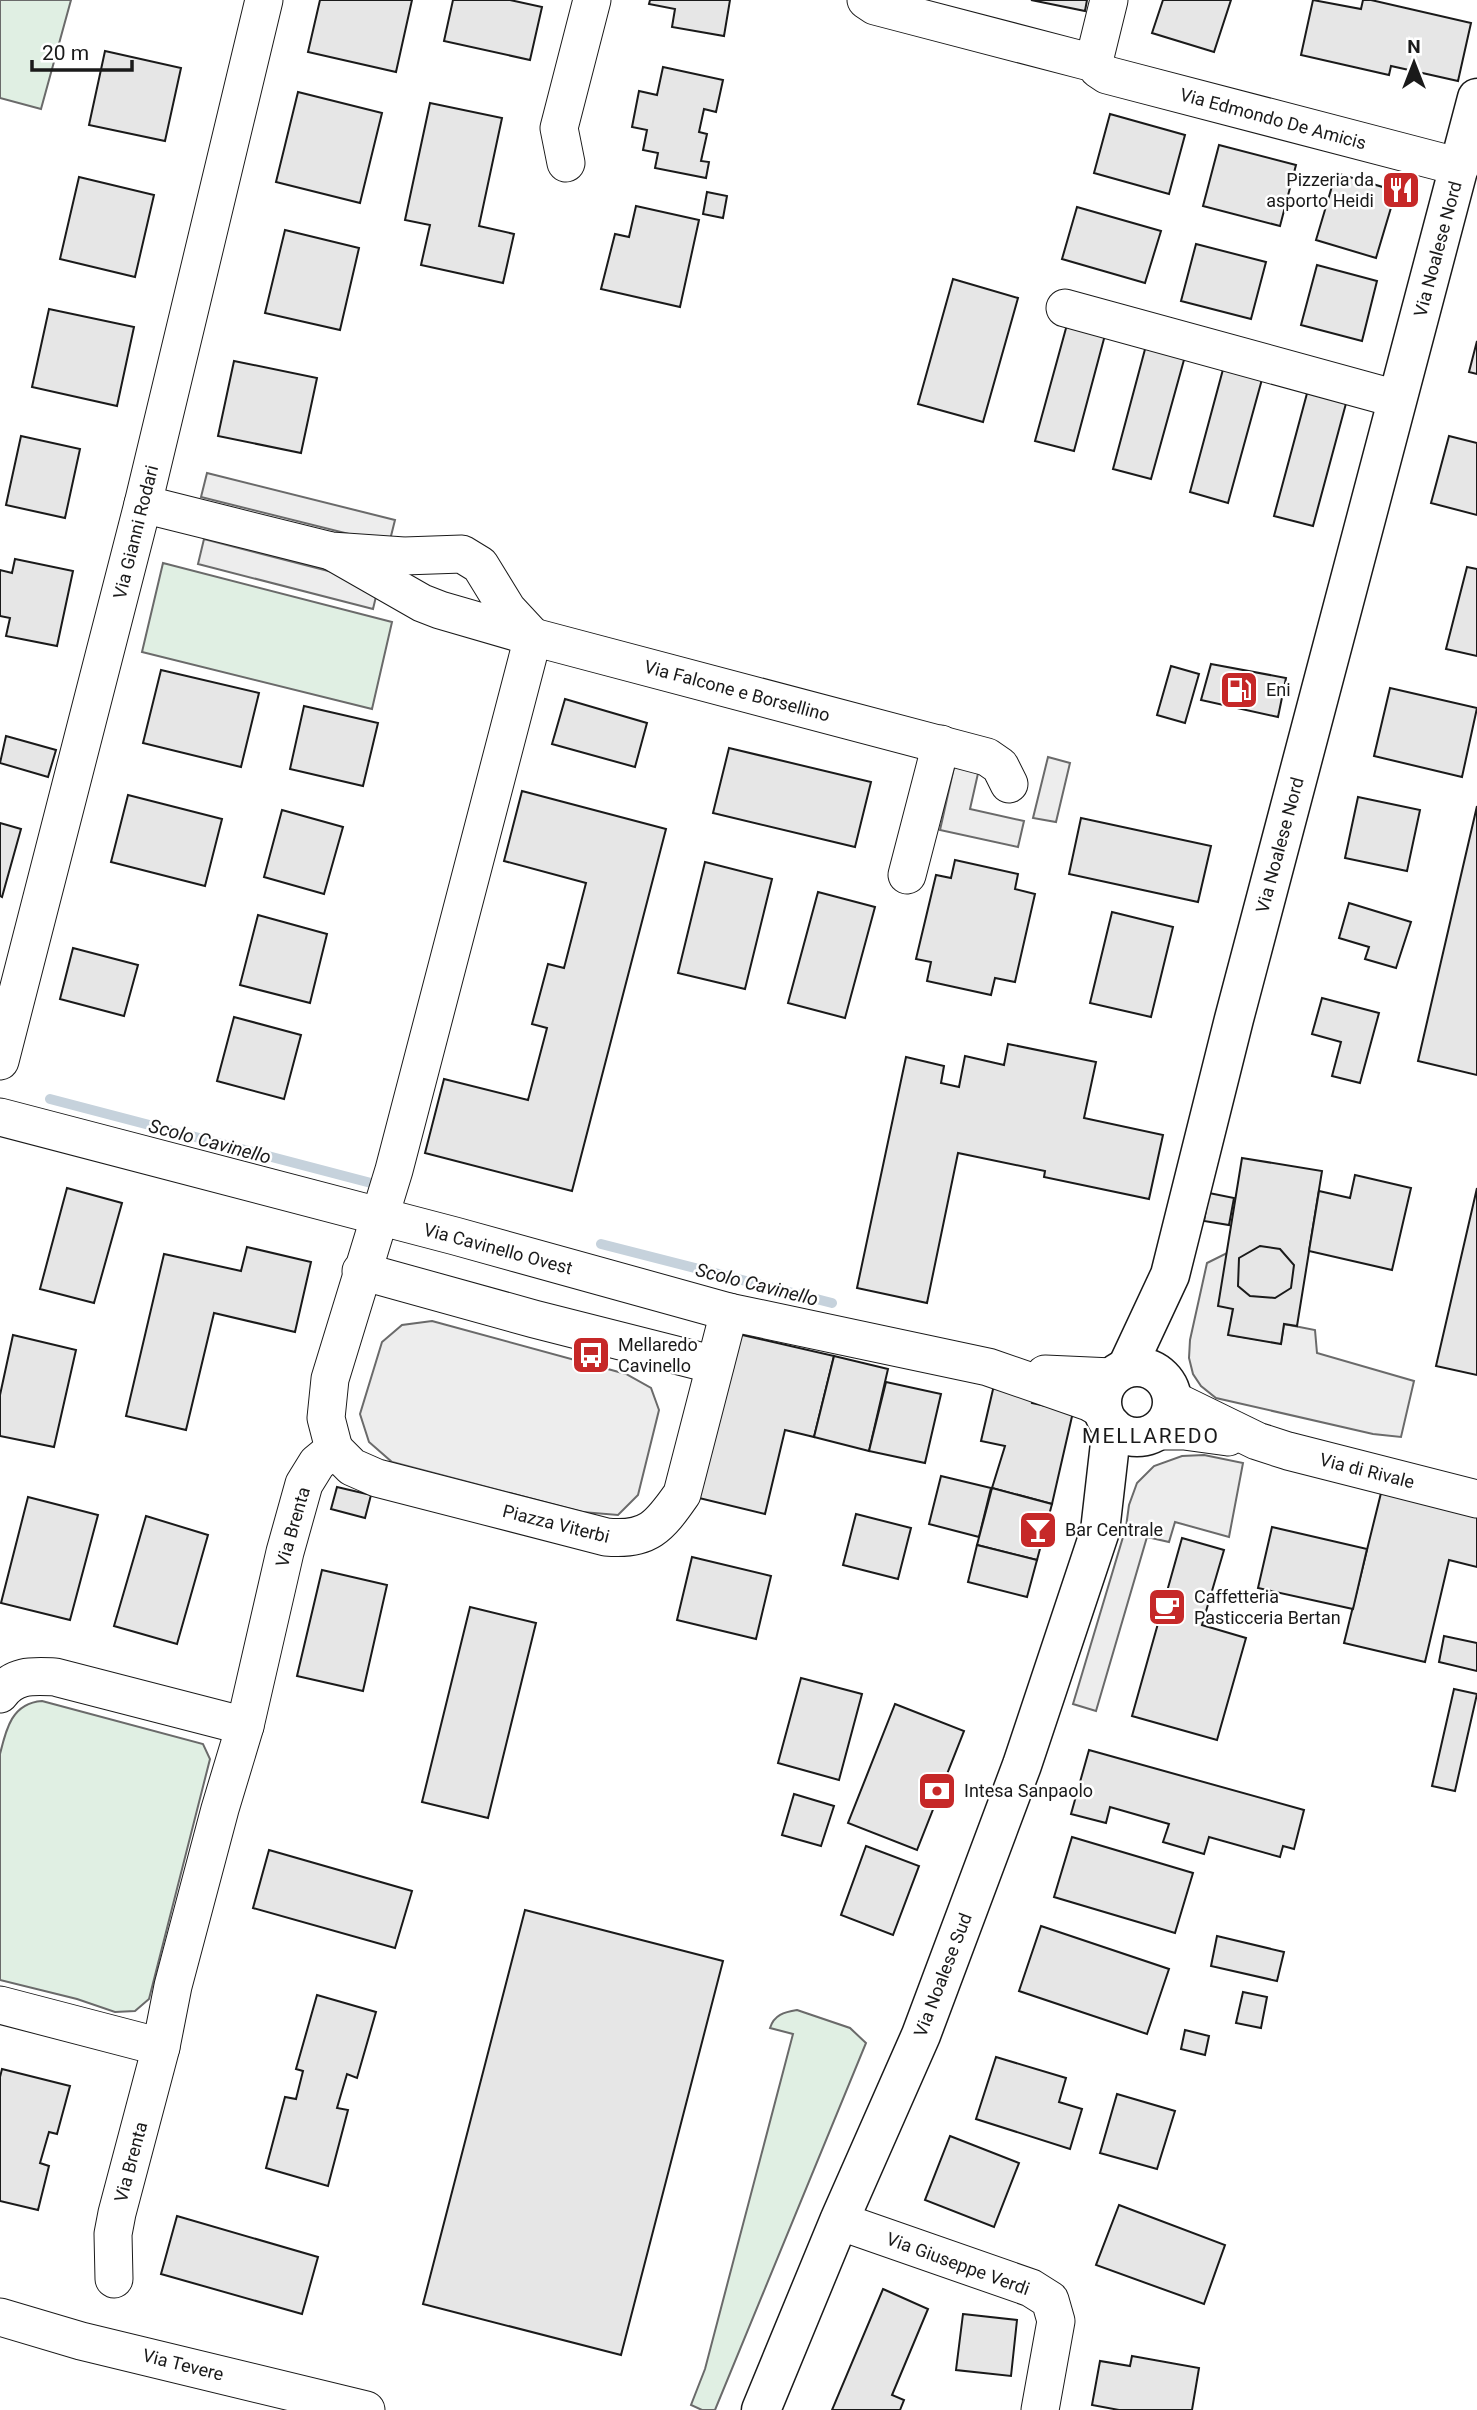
<svg xmlns="http://www.w3.org/2000/svg" width="1477" height="2410" font-family="Roboto,sans-serif">
  <rect width="100%" height="100%" fill="#fff"/>
  <g fill="#e0efe3" stroke="#6a6a6a" stroke-width="2">
    <path d="M0,0H71L41,109L0,98Z"/>
    <path d="M163,563L392,622L372,709L142,652Z"/>
    <path d="M42,1701L203,1744L210,1759L149,1999L135,2011L115,2012L77,1999L0,1980V1754C6,1729 12,1703 42,1701Z"/>
    <path d="M797,2010L850,2028L866,2043L715,2410H702L691,2405L705,2369L793,2034L770,2028C774,2015 784,2012 797,2010Z"/>
  </g>
  <g fill="#ededed" stroke="#6a6a6a" stroke-width="2">
    <path d="M207,473L395,520L389,544L201,497Z"/>
    <path d="M204,539L379,584L373,609L198,564Z"/>
    <path d="M1048,757L1070,763L1056,822L1033,818Z"/>
    <path d="M955,763L979,769L970,809L1024,821L1018,847L940,830Z"/>
    <path d="M1227,1253L1233,1309L1229,1335L1281,1343L1284,1324L1315,1330L1317,1353L1414,1381L1401,1437L1373,1434L1216,1398L1201,1386L1193,1374L1189,1358L1190,1340L1207,1263Z"/>
    <path d="M432,1321L626,1374L651,1388L659,1410L638,1495L618,1515L582,1512L392,1462L369,1442L360,1414L382,1342L402,1325Z"/>
    <path d="M1204,1455L1243,1463L1229,1537L1175,1522L1169,1542L1147,1537L1096,1711L1073,1704L1126,1527L1129,1505L1137,1483L1154,1466L1182,1456Z"/>
  </g>
  <g fill="none" stroke-linecap="round" stroke-linejoin="round">
    <g stroke="#c6d2dc" stroke-width="10">
      <path d="M50,1099L371,1183"/>
      <path d="M601,1244L832,1303"/>
    </g>
  </g>
  <g fill="#e6e6e6" stroke="#1a1a1a" stroke-width="2">
    <path d="M320,0H412L396,72L308,52Z"/>
    <path d="M453,0H510L542,7L530,60L444,41Z"/>
    <path d="M650,0H730L724,36L672,27L675,9L649,4Z"/>
    <path d="M1031,0H1087L1085,11Z"/>
    <path d="M1163,0H1231L1214,52L1152,33Z"/>
    <path d="M1313,0L1361,9L1363,0H1371L1471,23L1458,81L1391,66L1389,75L1301,55Z"/>
    <path d="M105,51L181,68L165,141L89,125Z"/>
    <path d="M663,67L723,80L716,112L704,109L699,132L707,134L701,161L709,162L706,178L655,168L658,153L643,150L647,130L632,127L639,91L657,95Z"/>
    <path d="M298,92L382,113L360,203L276,182Z"/>
    <path d="M430,103L502,118L479,226L514,234L503,283L421,265L430,225L405,220Z"/>
    <path d="M1110,114L1185,135L1169,194L1094,173Z"/>
    <path d="M1219,145L1296,165L1280,226L1203,206Z"/>
    <path d="M1336,173L1396,191L1376,258L1316,240Z"/>
    <path d="M79,177L154,195L135,277L60,259Z"/>
    <path d="M707,192L727,196L723,218L703,214Z"/>
    <path d="M636,206L699,220L680,307L601,289L615,234L629,237Z"/>
    <path d="M1077,207L1161,231L1145,283L1062,259Z"/>
    <path d="M285,230L359,248L340,330L265,313Z"/>
    <path d="M1196,244L1266,262L1251,319L1181,301Z"/>
    <path d="M1317,265L1377,281L1362,341L1301,325Z"/>
    <path d="M953,279L1018,298L983,422L918,404Z"/>
    <path d="M49,309L134,327L117,406L32,387Z"/>
    <path d="M1071,310L1109,320L1074,451L1035,441Z"/>
    <path d="M1148,338L1187,349L1151,479L1113,469Z"/>
    <path d="M1477,341V374L1469,372Z"/>
    <path d="M234,361L317,378L301,453L218,436Z"/>
    <path d="M1225,362L1264,372L1228,503L1190,492Z"/>
    <path d="M1309,386L1348,396L1313,526L1274,516Z"/>
    <path d="M21,436L80,449L65,518L6,505Z"/>
    <path d="M1449,436L1477,443V515L1431,503Z"/>
    <path d="M15,559L73,571L57,646L6,636L10,618L0,616V570L12,573Z"/>
    <path d="M1467,567L1477,569V656L1446,649Z"/>
    <path d="M1211,664L1286,678L1278,717L1201,700Z"/>
    <path d="M1171,666L1199,674L1185,723L1157,715Z"/>
    <path d="M161,670L259,693L241,767L143,743Z"/>
    <path d="M1390,688L1477,708L1462,777L1374,756Z"/>
    <path d="M565,699L647,723L635,767L552,744Z"/>
    <path d="M304,706L378,723L363,786L290,769Z"/>
    <path d="M6,736L56,750L48,777L0,763Z"/>
    <path d="M729,748L871,782L855,847L713,813Z"/>
    <path d="M522,791L666,829L572,1191L425,1153L444,1079L528,1100L547,1028L532,1024L548,964L564,968L586,883L504,861Z"/>
    <path d="M128,795L222,819L205,886L111,862Z"/>
    <path d="M1358,797L1420,810L1407,871L1345,858Z"/>
    <path d="M1477,806V1075L1418,1061Z"/>
    <path d="M282,810L343,827L324,894L264,877Z"/>
    <path d="M1081,818L1211,846L1198,902L1069,874Z"/>
    <path d="M0,823L21,829L2,897L0,896Z"/>
    <path d="M955,860L1018,874L1015,889L1035,894L1015,982L995,978L991,995L927,981L931,962L916,959L936,875L951,878Z"/>
    <path d="M705,862L772,879L745,989L678,973Z"/>
    <path d="M818,892L875,907L845,1018L788,1003Z"/>
    <path d="M1349,903L1411,922L1396,968L1365,959L1369,947L1339,938Z"/>
    <path d="M1112,912L1173,927L1151,1017L1090,1003Z"/>
    <path d="M258,915L327,934L310,1003L240,985Z"/>
    <path d="M73,948L138,965L124,1016L60,999Z"/>
    <path d="M1322,998L1379,1013L1360,1083L1332,1076L1341,1042L1312,1034Z"/>
    <path d="M234,1017L301,1035L284,1099L217,1081Z"/>
    <path d="M1008,1044L1096,1062L1084,1118L1163,1135L1149,1199L1044,1177L1045,1171L958,1153L927,1303L857,1288L906,1057L944,1066L941,1083L959,1087L965,1056L1004,1065Z"/>
    <path d="M1242,1158L1322,1171L1297,1326L1284,1324L1281,1344L1228,1335L1233,1309L1218,1306Z"/>
    <path d="M1355,1175L1411,1188L1392,1270L1309,1251L1319,1191L1350,1198Z"/>
    <path d="M67,1188L122,1203L94,1303L40,1289Z"/>
    <path d="M1477,1188V1375L1436,1366Z"/>
    <path d="M1209,1193L1234,1198L1229,1225L1204,1221Z"/>
    <path d="M1260,1246L1280,1249L1294,1265L1291,1288L1275,1298L1250,1296L1238,1286L1239,1258Z"/>
    <path d="M247,1247L311,1262L295,1332L214,1313L186,1430L126,1416L164,1254L241,1271Z"/>
    <path d="M738,1334L834,1356L814,1437L785,1430L765,1514L699,1498Z"/>
    <path d="M13,1335L76,1350L54,1447L0,1436V1395Z"/>
    <path d="M834,1356L888,1369L869,1451L814,1437Z"/>
    <path d="M886,1382L941,1394L925,1463L869,1451Z"/>
    <path d="M994,1385L1034,1394L1032,1403L1073,1412L1052,1504L992,1488L1005,1446L981,1441Z"/>
    <path d="M941,1476L991,1488L979,1537L929,1524Z"/>
    <path d="M337,1487L371,1495L365,1518L331,1509Z"/>
    <path d="M992,1488L1052,1504L1037,1560L977,1545Z"/>
    <path d="M1382,1489L1477,1512V1567L1449,1560L1425,1662L1344,1643Z"/>
    <path d="M28,1497L98,1515L70,1620L1,1603Z"/>
    <path d="M856,1514L911,1528L898,1579L843,1565Z"/>
    <path d="M146,1516L208,1535L177,1644L114,1626Z"/>
    <path d="M1272,1527L1367,1549L1353,1609L1258,1588Z"/>
    <path d="M1182,1538L1224,1550L1202,1625L1246,1638L1217,1740L1132,1716Z"/>
    <path d="M977,1545L1037,1560L1027,1597L968,1582Z"/>
    <path d="M692,1557L771,1576L756,1639L677,1620Z"/>
    <path d="M322,1570L387,1585L363,1691L297,1676Z"/>
    <path d="M470,1607L536,1623L488,1818L422,1802Z"/>
    <path d="M1444,1636L1477,1643V1671L1439,1662Z"/>
    <path d="M801,1678L862,1694L839,1780L778,1763Z"/>
    <path d="M1454,1689L1477,1694L1455,1791L1432,1786Z"/>
    <path d="M895,1704L964,1731L917,1850L848,1823Z"/>
    <path d="M1089,1750L1304,1810L1294,1849L1283,1846L1280,1857L1209,1837L1204,1854L1163,1842L1169,1824L1110,1807L1106,1823L1071,1814Z"/>
    <path d="M794,1794L834,1806L821,1846L782,1835Z"/>
    <path d="M1072,1837L1193,1873L1175,1933L1054,1897Z"/>
    <path d="M866,1846L919,1866L893,1935L841,1915Z"/>
    <path d="M269,1850L412,1891L395,1948L253,1908Z"/>
    <path d="M525,1910L723,1961L621,2355L423,2304Z"/>
    <path d="M1041,1926L1169,1969L1147,2034L1019,1991Z"/>
    <path d="M1217,1936L1284,1952L1277,1981L1211,1966Z"/>
    <path d="M1243,1992L1267,1997L1261,2028L1236,2023Z"/>
    <path d="M317,1995L376,2012L357,2078L347,2074L337,2108L348,2110L328,2186L266,2168L285,2097L296,2099L303,2071L296,2069Z"/>
    <path d="M1185,2030L1209,2036L1205,2055L1181,2049Z"/>
    <path d="M996,2057L1066,2078L1059,2102L1082,2109L1070,2149L976,2119Z"/>
    <path d="M2,2069L70,2086L57,2134L49,2132L40,2163L49,2166L38,2210L0,2201V2077Z"/>
    <path d="M1117,2094L1175,2111L1157,2169L1100,2153Z"/>
    <path d="M950,2136L1019,2163L994,2227L925,2200Z"/>
    <path d="M1119,2205L1225,2245L1204,2304L1096,2265Z"/>
    <path d="M177,2216L318,2257L302,2314L161,2274Z"/>
    <path d="M883,2289L928,2309L892,2395L904,2400L900,2410H832Z"/>
    <path d="M963,2314L1017,2320L1011,2376L956,2370Z"/>
    <path d="M1132,2356L1199,2368L1192,2410H1119L1092,2405L1100,2361L1130,2366Z"/>
  </g>
  <g fill="none" stroke-linecap="round" stroke-linejoin="round">
    <defs>
      <g id="minor">
        <path d="M866,0L875,6L1086,61H1094"/>
        <path d="M1109,0L1094,61L1098,69L1107,75L1460,167"/>
        <path d="M566,163L559,128L592,0"/>
        <path d="M1065,308L1397,399"/>
        <path d="M143,504L331,551L404,556L462,554L480,565L507,609L533,637"/>
        <path d="M331,551L422,603L440,610L533,637L987,757L1000,766L1009,784"/>
        <path d="M907,875L941,744"/>
        <path d="M0,1061L143,504L264,0"/>
        <path d="M0,1117L455,1236L729,1312L988,1367L1089,1402L1103,1410"/>
        <path d="M361,1271L534,1319L715,1365"/>
        <path d="M1045,1374L1112,1377"/>
        <path d="M1173,1400L1257,1441L1288,1451L1477,1499"/>
        <path d="M1157,1431H1184L1228,1437"/>
        <path d="M334,1449L352,1467L377,1478L606,1537C648,1541 659,1527 682,1494L729,1312"/>
        <path d="M0,1694C14,1674 33,1676 55,1677L245,1726"/>
        <path d="M0,2005L161,2047"/>
        <path d="M839,2221L1031,2288L1050,2300L1056,2321L1040,2410"/>
        <path d="M114,2279L113,2234L117,2213L161,2047L173,1986L220,1809L245,1726L285,1552L304,1484L317,1463L334,1449L326,1418L330,1379L394,1170L533,637"/>
        <path d="M0,2317L81,2341L366,2410"/>
      </g>
      <g id="major">
        <circle cx="1137" cy="1402" r="35"/>
        <path d="M1127,1367L1170,1275L1234,1019L1477,98"/>
        <path d="M761,2410L839,2221L921,2035L1022,1765L1100,1531L1112,1426"/>
      </g>
    </defs>
    <use href="#minor" stroke="#1a1a1a" stroke-width="39"/>
    <use href="#major" stroke="#1a1a1a" stroke-width="41"/>
    <use href="#minor" stroke="#fff" stroke-width="37"/>
    <use href="#major" stroke="#fff" stroke-width="38"/>
  </g>
  <defs>
    <symbol id="restaurant-square" viewBox="-11 -11 22 22"><rect x="-9" y="-9" width="18" height="18" rx="4" fill="#c62828" stroke="#fff"/><path d="M-5-6h1v4h1v-4h1v4h1v-4h1v5L-1.5 .5V6h-2V.5L-5-1ZM5-6V6H3V1.5H1.5Q1.5-4 5-6Z" fill="#fff"/></symbol>
    <symbol id="fuel-square" viewBox="-11 -11 22 22"><rect x="-9" y="-9" width="18" height="18" rx="4" fill="#c62828" stroke="#fff"/><path d="M-5.5-6h7V0h2V4h1.3V-2.5L3-4.5l.8-.8L6-3V5H2.5V1h-1V6h-7ZM-4.2-4.7v3.2H.2V-4.7Z" fill="#fff"/></symbol>
    <symbol id="bus-square" viewBox="-11 -11 22 22"><rect x="-9" y="-9" width="18" height="18" rx="4" fill="#c62828" stroke="#fff"/><path d="M-5-6H5V4H4V6H2V4H-2V6H-4V4H-5ZM-3.5-4V0h7V-4ZM-3.5 1.2v1.5H-2V1.2ZM2 1.2v1.5H3.5V1.2Z" fill="#fff"/></symbol>
    <symbol id="bar-square" viewBox="-11 -11 22 22"><rect x="-9" y="-9" width="18" height="18" rx="4" fill="#c62828" stroke="#fff"/><path d="M-6-5H6L.8 .8V4.5H3.5V6h-7V4.5H-.8V.8Z" fill="#fff"/></symbol>
    <symbol id="cafe-square" viewBox="-11 -11 22 22"><rect x="-9" y="-9" width="18" height="18" rx="4" fill="#c62828" stroke="#fff"/><path d="M-5.5-4.5H6V0H3Q3 3.5 0 3.5H-2.5Q-5.5 3.5-5.5 0ZM3-3.2v2h1.7v-2ZM-6 4.5H4V6H-6Z" fill="#fff"/></symbol>
    <symbol id="bank-square" viewBox="-11 -11 22 22"><rect x="-9" y="-9" width="18" height="18" rx="4" fill="#c62828" stroke="#fff"/><path d="M-6-4H6V4H-6ZM0-2.3a2.3 2.3 0 1 0 0 4.6a2.3 2.3 0 1 0 0-4.6Z" fill="#fff"/></symbol>
  </defs>
  <g fill-rule="evenodd">
    <use href="#restaurant-square" x="1379" y="168" width="44" height="44"/>
    <use href="#fuel-square" x="1217" y="668" width="44" height="44"/>
    <use href="#bus-square" x="569" y="1333" width="44" height="44"/>
    <use href="#bar-square" x="1016" y="1508" width="44" height="44"/>
    <use href="#cafe-square" x="1145" y="1585" width="44" height="44"/>
    <use href="#bank-square" x="915" y="1769" width="44" height="44"/>
  </g>
  <g text-anchor="middle" stroke-width="5" stroke-linejoin="round" paint-order="stroke">
    <g font-size="18" fill="#1a1a1a" stroke="#fff">
      <text transform="translate(1273 119) rotate(15)" y="6">Via Edmondo De Amicis</text>
      <text transform="translate(1438 249) rotate(-75)" y="6">Via Noalese Nord</text>
      <text transform="translate(136 532) rotate(-76)" y="6">Via Gianni Rodari</text>
      <text transform="translate(737 691) rotate(15)" y="6">Via Falcone e Borsellino</text>
      <text transform="translate(1280 845) rotate(-75)" y="6">Via Noalese Nord</text>
      <text transform="translate(498 1249) rotate(15)" y="6">Via Cavinello Ovest</text>
      <text transform="translate(1367 1471) rotate(14)" y="6">Via di Rivale</text>
      <text transform="translate(556 1524) rotate(14)" y="6">Piazza Viterbi</text>
      <text transform="translate(293 1527) rotate(-74)" y="6">Via Brenta</text>
      <text transform="translate(943 1975) rotate(-69)" y="6">Via Noalese Sud</text>
      <text transform="translate(131 2162) rotate(-75)" y="6">Via Brenta</text>
      <text transform="translate(958 2264) rotate(20)" y="6">Via Giuseppe Verdi</text>
      <text transform="translate(183 2365) rotate(14)" y="6">Via Tevere</text>
    </g>
    <g font-size="18" fill="#1a1a1a" stroke="#fff" text-anchor="start">
      <text x="1374" y="186" text-anchor="end">Pizzeria da<tspan x="1374" dy="21">asporto Heidi</tspan></text>
      <text x="1266" y="696">Eni</text>
      <text x="618" y="1351">Mellaredo<tspan x="618" dy="21">Cavinello</tspan></text>
      <text x="1065" y="1536">Bar Centrale</text>
      <text x="1194" y="1603">Caffetteria<tspan x="1194" dy="21">Pasticceria Bertan</tspan></text>
      <text x="964" y="1797">Intesa Sanpaolo</text>
    </g>
    <g font-size="19" font-style="italic" fill="#1a1a1a" stroke="#fff">
      <text transform="translate(210 1141) rotate(15)" y="7">Scolo Cavinello</text>
      <text transform="translate(757 1284) rotate(14)" y="7">Scolo Cavinello</text>
    </g>
    <g font-size="21" letter-spacing="2" fill="#1a1a1a" stroke="#fff">
      <text x="1151" y="1443">MELLAREDO</text>
    </g>
  </g>
  <g transform="translate(1414 63)" stroke="#ffffff" stroke-width="5" paint-order="stroke">
  <path d="M0-5L12 26L0 18L-12 26Z" fill="#1a1a1a"/>
  <text y="-10" font-size="19" font-weight="bold" text-anchor="middle" fill="#1a1a1a">N</text>
  </g>
  <path d="M32 60v10h100v-10" fill="none" stroke="#1a1a1a" stroke-width="3.5"/>
  <text x="42" y="60" font-size="21" fill="#1a1a1a" stroke="#ffffff" stroke-width="5" paint-order="stroke">20 m</text>
</svg>
